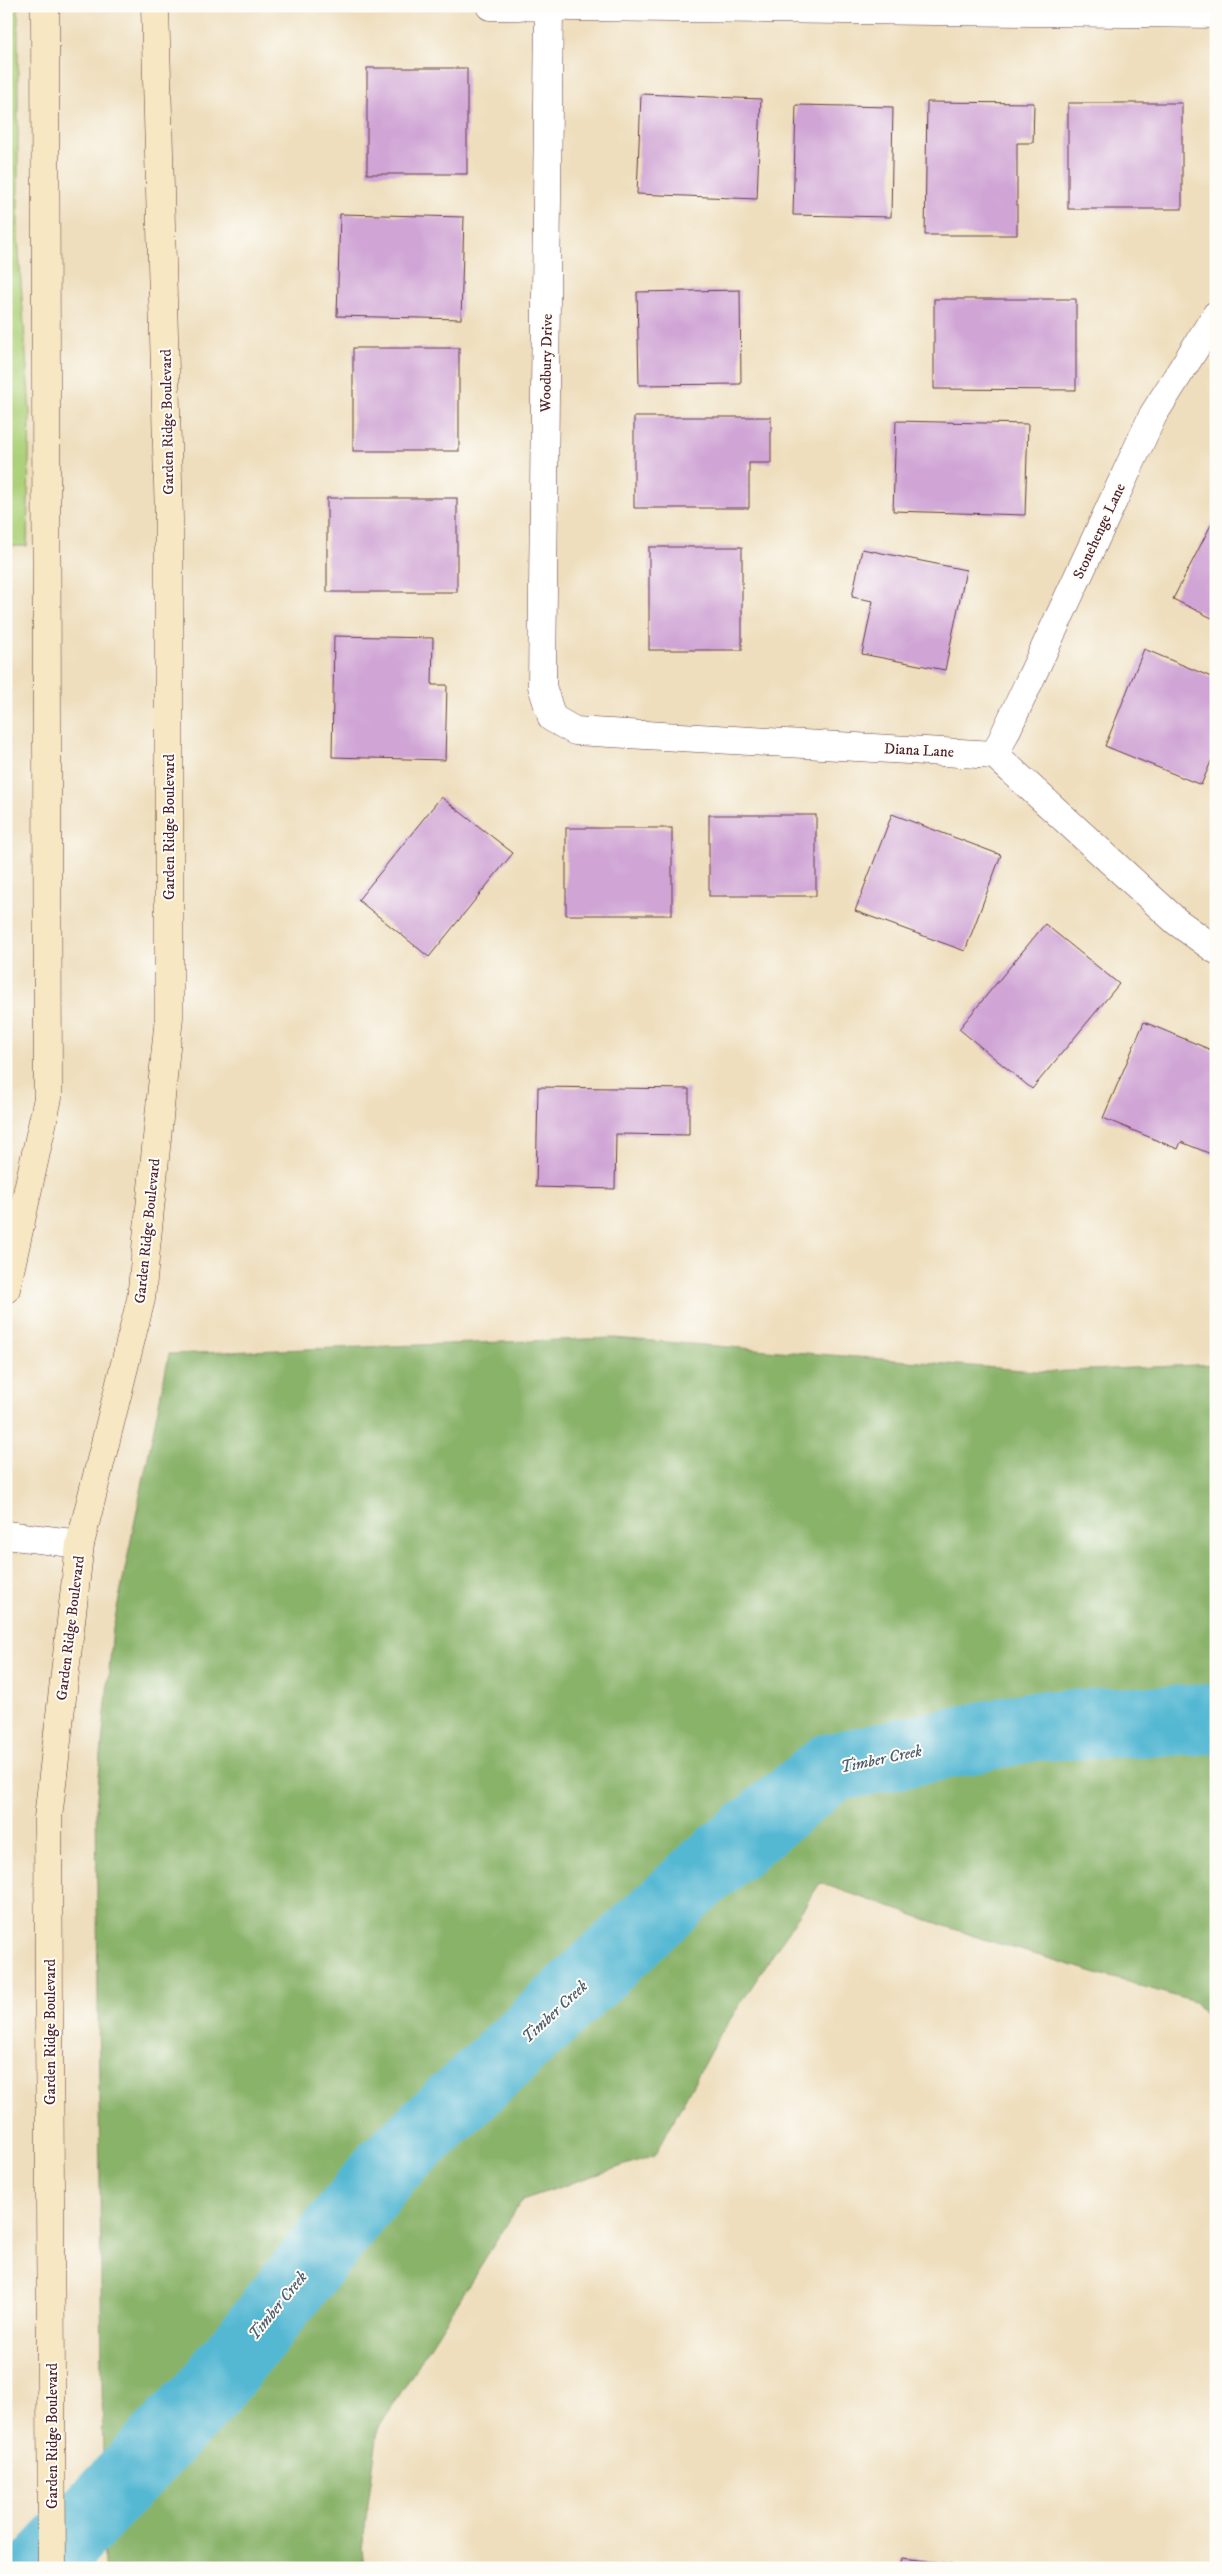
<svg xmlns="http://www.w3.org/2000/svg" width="1222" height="2574" font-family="'IM FELL DW Pica',serif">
  <rect width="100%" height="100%" fill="#fdfcf7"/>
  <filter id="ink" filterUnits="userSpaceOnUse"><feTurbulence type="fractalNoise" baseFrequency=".02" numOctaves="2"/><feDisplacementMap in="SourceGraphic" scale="10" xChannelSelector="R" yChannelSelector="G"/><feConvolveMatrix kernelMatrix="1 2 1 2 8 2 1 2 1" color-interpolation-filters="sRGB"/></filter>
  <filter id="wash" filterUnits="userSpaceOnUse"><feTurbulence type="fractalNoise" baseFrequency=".0096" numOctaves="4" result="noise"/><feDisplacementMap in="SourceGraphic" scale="20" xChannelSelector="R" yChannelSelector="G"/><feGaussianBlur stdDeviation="1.12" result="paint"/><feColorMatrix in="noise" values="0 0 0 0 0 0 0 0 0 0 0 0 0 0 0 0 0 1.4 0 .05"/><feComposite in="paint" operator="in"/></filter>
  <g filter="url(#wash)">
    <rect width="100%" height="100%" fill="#eedebd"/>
    <path fill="#add17a" stroke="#7c7852" d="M6,6H18V238L30,414L27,546H6Z"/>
    <path fill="#8ab36a" stroke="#6a694a" d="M614,1338L1048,1372L1216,1364V2026L1195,2002L983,1939L820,1883L716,2041L655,2155L522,2200L378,2429L362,2549L364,2568H104L96,1808L113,1628L169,1354Z"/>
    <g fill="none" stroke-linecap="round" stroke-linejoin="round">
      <path stroke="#55b8d3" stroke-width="70" d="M41,2568L208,2392L388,2166L708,1868L830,1768L1034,1726L1216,1719"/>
    </g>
    <g id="blocks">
      <g fill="#d0a5d5">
        <rect x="367" y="68" width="100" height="106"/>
        <path d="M641,94L761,99L757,199L637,194Z"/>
        <path d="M927,102L1034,103L1033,143H1017V235H925Z"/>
        <rect x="1068" y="103" width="114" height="106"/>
        <path d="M796,105L893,107L891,217L793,215Z"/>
        <path d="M340,214L464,217L461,319L337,316Z"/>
        <path d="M740,290L741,384L639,385L637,292Z"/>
        <path d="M934,299H1076V390L934,389Z"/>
        <rect x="353" y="348" width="106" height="103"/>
        <path d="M634,417H771V463H749V508H634Z"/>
        <path d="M896,421L1028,424L1025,515L893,511Z"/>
        <rect x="327" y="498" width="130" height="94"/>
        <path d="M1216,515V620L1173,599Z"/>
        <rect x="649" y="547" width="93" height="103"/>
        <path d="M862,549L966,570L945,670L862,654L873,601L852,597Z"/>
        <path d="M334,636L433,638L432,685H447L445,760L332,757Z"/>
        <path d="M1144,649L1216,679V750L1201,785L1105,746Z"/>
        <path d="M441,797L513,853L429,957L358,900Z"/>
        <path d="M892,814L1001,855L965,951L855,911Z"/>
        <rect x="709" y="815" width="107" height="81"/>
        <rect x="566" y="828" width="106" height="87"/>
        <path d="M1045,924L1119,984L1032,1089L959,1029Z"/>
        <path d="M1144,1022L1216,1052V1156L1181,1142L1178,1149L1103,1118Z"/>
        <path d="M538,1087L689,1089V1135L616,1134L615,1189L536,1187Z"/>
        <path d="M902,2558L953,2564L952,2568H900Z"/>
      </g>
    </g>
  </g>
  <g filter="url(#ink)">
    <use href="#blocks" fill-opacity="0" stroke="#633c41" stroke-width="1"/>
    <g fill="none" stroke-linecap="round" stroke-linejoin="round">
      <defs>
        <g id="minor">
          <path d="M490,6L1216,14"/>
          <path d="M549,6L542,686L552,718L575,731L995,755L1176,921L1216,950"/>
          <path d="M995,755L1153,415L1216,315"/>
          <path d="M6,1535L80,1544"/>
        </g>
        <g id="secondary">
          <path d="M6,1289L48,1098L45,6"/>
          <path d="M52,2568L48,1818L80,1544L141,1299L169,1017V519L155,6"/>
        </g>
      </defs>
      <use href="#minor" stroke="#633c41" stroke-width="29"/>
      <use href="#secondary" stroke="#633c41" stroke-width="29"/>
      <use href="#minor" stroke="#fff" stroke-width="28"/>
      <use href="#secondary" stroke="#f7e8c3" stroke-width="28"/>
    </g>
  </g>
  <g text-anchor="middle" stroke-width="4" stroke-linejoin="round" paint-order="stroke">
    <g font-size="15" fill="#4a1f2b" stroke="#fdfcf7">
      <text transform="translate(546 363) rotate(-89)" y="5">Woodbury Drive</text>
      <text transform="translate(167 422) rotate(-91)" y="5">Garden Ridge Boulevard</text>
      <text transform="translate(1099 531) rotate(-65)" y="5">Stonehenge Lane</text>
      <text transform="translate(919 750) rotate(3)" y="5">Diana Lane</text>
      <text transform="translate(169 827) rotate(-90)" y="5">Garden Ridge Boulevard</text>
      <text transform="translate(147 1231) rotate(-84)" y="5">Garden Ridge Boulevard</text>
      <text transform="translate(70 1628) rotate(-83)" y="5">Garden Ridge Boulevard</text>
      <text transform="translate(50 2032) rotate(-90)" y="5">Garden Ridge Boulevard</text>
      <text transform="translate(52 2436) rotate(-90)" y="5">Garden Ridge Boulevard</text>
    </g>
    <g font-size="16" font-style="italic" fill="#4e5c6e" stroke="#fdfcf7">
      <text transform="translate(881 1758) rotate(-12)" y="6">Timber Creek</text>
      <text transform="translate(554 2011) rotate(-43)" y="6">Timber Creek</text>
      <text transform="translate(277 2305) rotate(-51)" y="6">Timber Creek</text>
    </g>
  </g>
  <rect width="1222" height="2574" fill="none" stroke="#fdfcf7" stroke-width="25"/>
</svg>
